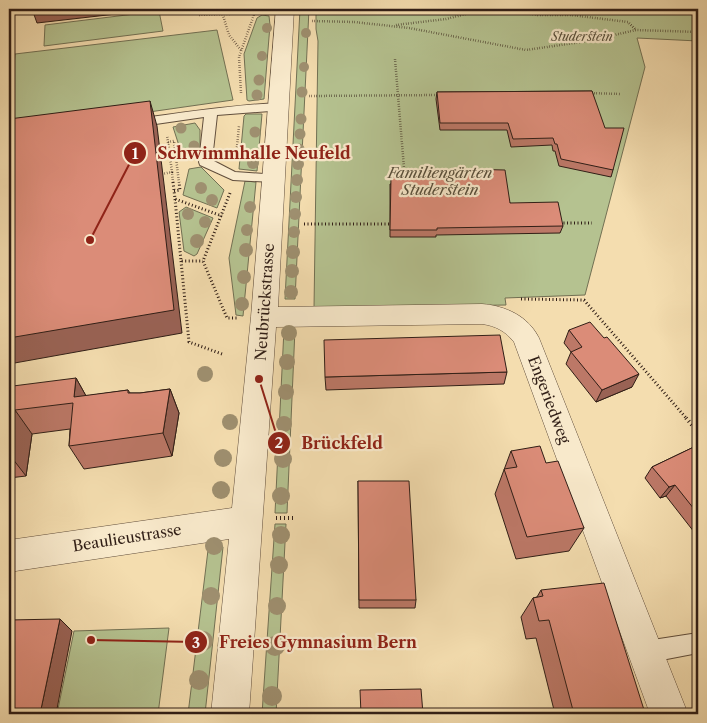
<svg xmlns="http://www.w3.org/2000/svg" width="707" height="723" font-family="'Libre Caslon Text',serif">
  <rect width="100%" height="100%" fill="#f4ddaf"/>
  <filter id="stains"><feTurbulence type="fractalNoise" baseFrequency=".004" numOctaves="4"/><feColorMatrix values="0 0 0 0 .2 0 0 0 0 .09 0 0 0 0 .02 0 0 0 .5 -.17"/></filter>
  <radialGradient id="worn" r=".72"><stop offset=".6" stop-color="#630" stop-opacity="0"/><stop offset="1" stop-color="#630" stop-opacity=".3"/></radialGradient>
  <g fill="#b5c290" stroke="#727053">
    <path d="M300,9H309L295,299H285Z"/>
    <path d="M316,9H698V41L637,38L645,67L585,295L505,298L506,305L314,308L318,41L316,29Z"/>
    <path d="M159,11L163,31L44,46L45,25Z"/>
    <path d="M262,15L269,16L270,25L264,99L249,101L247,100L244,54L257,18Z"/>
    <path d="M217,30L233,100L9,132L15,54Z"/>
    <path d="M246,114H262L257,171L239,169L244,116Z"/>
    <path d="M195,123L200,130V152L196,155H182L173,127Z"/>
    <path d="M201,167L224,190L217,208L183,195L189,169Z"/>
    <path d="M245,181L256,182L243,316L236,315L229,258Z"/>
    <path d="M186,207L213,218L197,254L194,256L184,251L179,212Z"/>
    <path d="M292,325L295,329L287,513H275L284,329L285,327Z"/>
    <path d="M275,524H286L276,714H262Z"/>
    <path d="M216,539L223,547L205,714H188L209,542Z"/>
    <path d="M169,628L158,714H57L74,631Z"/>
  </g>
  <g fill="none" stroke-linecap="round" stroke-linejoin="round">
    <defs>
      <g id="service">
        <path d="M279,103L285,107L283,110L217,115L212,160L235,172L278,175L280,178L278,181L273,182L233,180L200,165L199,162L204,117L135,127L129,123L135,119C183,113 230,105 279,103Z"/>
        <path d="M698,633V653L646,663L639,659L635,652L639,645L646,641Z"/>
      </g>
      <path id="minor" d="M276,9H294L278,307L482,304C506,306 528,316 539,338L688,714H650L514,342C505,331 496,326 482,324L276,327L249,714H211L229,539L9,572V540L232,508L251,317Z"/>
    </defs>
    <use href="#service" stroke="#614e3c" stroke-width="2"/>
    <use href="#minor" stroke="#614e3c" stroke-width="1"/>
    <g stroke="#301e16" stroke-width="2.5" stroke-dasharray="0.5 2" stroke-linecap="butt">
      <path d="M196,9L198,15L256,13"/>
      <path d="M498,9L538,15H571L628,22L636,30"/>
      <path d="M222,12L229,35L241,50"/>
      <path d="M312,21L354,22L409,28L526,50L588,41L636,30L698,32"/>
      <path d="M396,25L446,19L486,9"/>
      <path d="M9,36L12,9"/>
      <path d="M395,59L405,180"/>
      <path d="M241,93L239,57L256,9"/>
      <path d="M589,93L621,94"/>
      <path d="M309,96L440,95"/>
      <path d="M168,142L174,141L179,183"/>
      <path d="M236,157L239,126"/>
      <path d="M172,172L173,183"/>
      <path d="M162,174L172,172L167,135"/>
    </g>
    <g stroke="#301e16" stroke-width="3" stroke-dasharray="1 2.5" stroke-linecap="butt">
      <path d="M173,182L175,199L222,216"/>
      <path d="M174,191L180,190L179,182"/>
      <path d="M230,193L203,261L227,318H238"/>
      <path d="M175,199L181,261H203"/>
      <path d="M560,223H592"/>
      <path d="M304,224H394"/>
      <path d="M181,261L189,342L222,354"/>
      <path d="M521,299L584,300L687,419"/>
    </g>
    <g stroke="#301e16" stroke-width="4" stroke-dasharray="1 3" stroke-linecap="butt">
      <path d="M686,418L698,432"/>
      <path d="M276,518H295"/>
    </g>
    <use href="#service" fill="#f8e9cb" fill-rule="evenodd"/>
    <use href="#minor" fill="#f8e9cb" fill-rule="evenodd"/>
  </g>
  <g fill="#9e8f6f">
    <circle cx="267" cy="28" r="5"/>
    <circle cx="306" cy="33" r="5"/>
    <circle cx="262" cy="56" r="5"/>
    <circle cx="304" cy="67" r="5"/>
    <circle cx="259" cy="80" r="5.5"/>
    <circle cx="302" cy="92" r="5.5"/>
    <circle cx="257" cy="95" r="5.5"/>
    <circle cx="301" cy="119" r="5.5"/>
    <circle cx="181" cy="128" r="5.5"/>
    <circle cx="255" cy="132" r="5.5"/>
    <circle cx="300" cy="134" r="5.5"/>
    <circle cx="194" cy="146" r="5.5"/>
    <circle cx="299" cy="149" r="5.5"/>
    <circle cx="253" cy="163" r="6"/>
    <circle cx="298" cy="164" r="6"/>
    <circle cx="297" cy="180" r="6"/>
    <circle cx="201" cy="188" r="6"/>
    <circle cx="296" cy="197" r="6"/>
    <circle cx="212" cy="200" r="6"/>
    <circle cx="250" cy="207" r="6"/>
    <circle cx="188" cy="214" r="6"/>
    <circle cx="295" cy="214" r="6"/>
    <circle cx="205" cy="222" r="6"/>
    <circle cx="247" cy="230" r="6"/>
    <circle cx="294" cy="232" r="6"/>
    <circle cx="197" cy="241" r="7"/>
    <circle cx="246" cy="250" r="7"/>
    <circle cx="293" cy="252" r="7"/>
    <circle cx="292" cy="271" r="7"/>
    <circle cx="244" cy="277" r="7"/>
    <circle cx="291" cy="292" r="7"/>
    <circle cx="242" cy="304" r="7"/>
    <circle cx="289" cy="333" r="8"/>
    <circle cx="287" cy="362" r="8"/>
    <circle cx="205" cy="374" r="8"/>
    <circle cx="286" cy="392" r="8"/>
    <circle cx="230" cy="422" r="8"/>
    <circle cx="284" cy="424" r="8"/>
    <circle cx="223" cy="458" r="9"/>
    <circle cx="283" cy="459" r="9"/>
    <circle cx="221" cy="490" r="9"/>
    <circle cx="281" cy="496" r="9"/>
    <circle cx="281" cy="535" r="9"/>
    <circle cx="214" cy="546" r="9"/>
    <circle cx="279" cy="565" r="9"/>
    <circle cx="211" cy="596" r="9"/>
    <circle cx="277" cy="606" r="9"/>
    <circle cx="203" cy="641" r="10"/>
    <circle cx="275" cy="646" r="10"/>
    <circle cx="199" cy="680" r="10"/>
    <circle cx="272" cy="696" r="10"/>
  </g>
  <g fill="#bc7867" stroke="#301e16">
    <path d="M592,91L613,170L611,177L559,166L555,151H553L552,145L511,147L507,130H440L436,99L437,92Z"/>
    <path d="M462,169L510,203L563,226L560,233L436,235V237H390V184L461,178Z"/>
    <path d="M569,330L632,387L596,402L566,364L571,352L564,343Z"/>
    <path d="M507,372L504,384L326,390L325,377Z"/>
    <path d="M76,378L86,396L128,390L130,393H140L170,389L179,413L172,456L84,469L69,446L70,429L32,434L26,476L9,478V405Z"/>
    <path d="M698,445V537L666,496L660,498L645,478L652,467Z"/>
    <path d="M511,451L546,463L584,528L569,551L516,559L495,494Z"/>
    <path d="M358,481L416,600L415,608H359Z"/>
    <path d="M541,590L645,713L644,714H555L536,638L526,639L521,617L533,598L537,597Z"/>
  </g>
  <g fill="#996254" stroke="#301e16">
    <path d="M32,9H160L37,23Z"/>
    <path d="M150,101L157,126L182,333L9,364V338Z"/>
    <path d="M639,374L632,387L596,402L602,390Z"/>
    <path d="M76,378L90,403L74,397Z"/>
    <path d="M170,389L179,413L172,456L163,433Z"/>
    <path d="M15,410L32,434L26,476L9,454Z"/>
    <path d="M675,485L666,496L660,498L669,487Z"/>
    <path d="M60,619L72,631L56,714H40Z"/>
  </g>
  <g fill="#db8c78" stroke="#301e16">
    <path d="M592,91L605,128H624L613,170L561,159L557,144H555L553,138L513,139L508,123H440L437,92Z"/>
    <path d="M150,101L174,310L9,338V119Z"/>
    <path d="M462,169L505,170L510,203L558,202L563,226L437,228V230H390L391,177L463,178Z"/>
    <path d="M590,322L604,338L607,337L639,374L602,390L571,352L582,347L569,330Z"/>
    <path d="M500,335L507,372L325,377L324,340Z"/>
    <path d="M76,378L74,397L128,390V393H140L170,389L163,433L69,446L73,403L15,410L9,451V405H10L13,386Z"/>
    <path d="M698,445V514L675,485L669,487L652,467Z"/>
    <path d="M540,446L546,463L558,461L584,528L527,537L504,469L517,467L511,451Z"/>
    <path d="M358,481H409L416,600H359Z"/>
    <path d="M604,583L645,713L638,714H574L549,620L539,621L533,598L543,596L541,590Z"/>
    <path d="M60,619L40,714H9V620Z"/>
    <path d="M421,689L423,714H361L360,690Z"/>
  </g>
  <g text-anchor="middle" stroke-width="4.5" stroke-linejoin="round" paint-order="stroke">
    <g font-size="12" font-style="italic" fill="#584f3b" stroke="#f8e9cb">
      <text x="582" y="41">Studerstein</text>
    </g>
    <g font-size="15" font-style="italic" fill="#584f3b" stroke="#f8e9cb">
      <text x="440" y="178">Familiengärten<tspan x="440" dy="17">Studerstein</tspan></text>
    </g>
    <g font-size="15" fill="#301e16" stroke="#f8e9cb">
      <text transform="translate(265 302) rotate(-86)" y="5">Neubrückstrasse</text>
      <text transform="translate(549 400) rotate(69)" y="5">Engeriedweg</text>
      <text transform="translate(127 538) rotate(-9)" y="5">Beaulieustrasse</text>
    </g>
  </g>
  <path fill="none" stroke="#8f2418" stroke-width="2" d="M90 240L135 153M259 379L279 443M91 640L196 642"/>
  <g fill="#8f2418" stroke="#f8e9cb" stroke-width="2">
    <circle cx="90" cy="240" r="5"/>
    <circle cx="259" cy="379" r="5"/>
    <circle cx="91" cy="640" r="5"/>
    <circle cx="135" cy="153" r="12"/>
    <circle cx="279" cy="443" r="12"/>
    <circle cx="196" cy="642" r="12"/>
  </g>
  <g font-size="15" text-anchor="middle" font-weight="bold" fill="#fff">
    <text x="135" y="159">1</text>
    <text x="279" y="448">2</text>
    <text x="196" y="648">3</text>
  </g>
  <g font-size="16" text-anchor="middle" font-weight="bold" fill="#8f2418" stroke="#f8e9cb" stroke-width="4.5" stroke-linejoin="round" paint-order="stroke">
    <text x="254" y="159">Schwimmhalle Neufeld</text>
    <text x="342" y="449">Brückfeld</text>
    <text x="318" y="648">Freies Gymnasium Bern</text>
  </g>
  <rect width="707" height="723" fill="none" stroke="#f4ddaf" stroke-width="30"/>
  <rect x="10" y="10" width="687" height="703" fill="none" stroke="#301e16" stroke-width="2.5"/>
  <rect x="15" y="15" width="677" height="693" fill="none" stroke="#301e16"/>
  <rect width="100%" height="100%" filter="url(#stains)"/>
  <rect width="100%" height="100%" fill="url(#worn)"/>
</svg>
